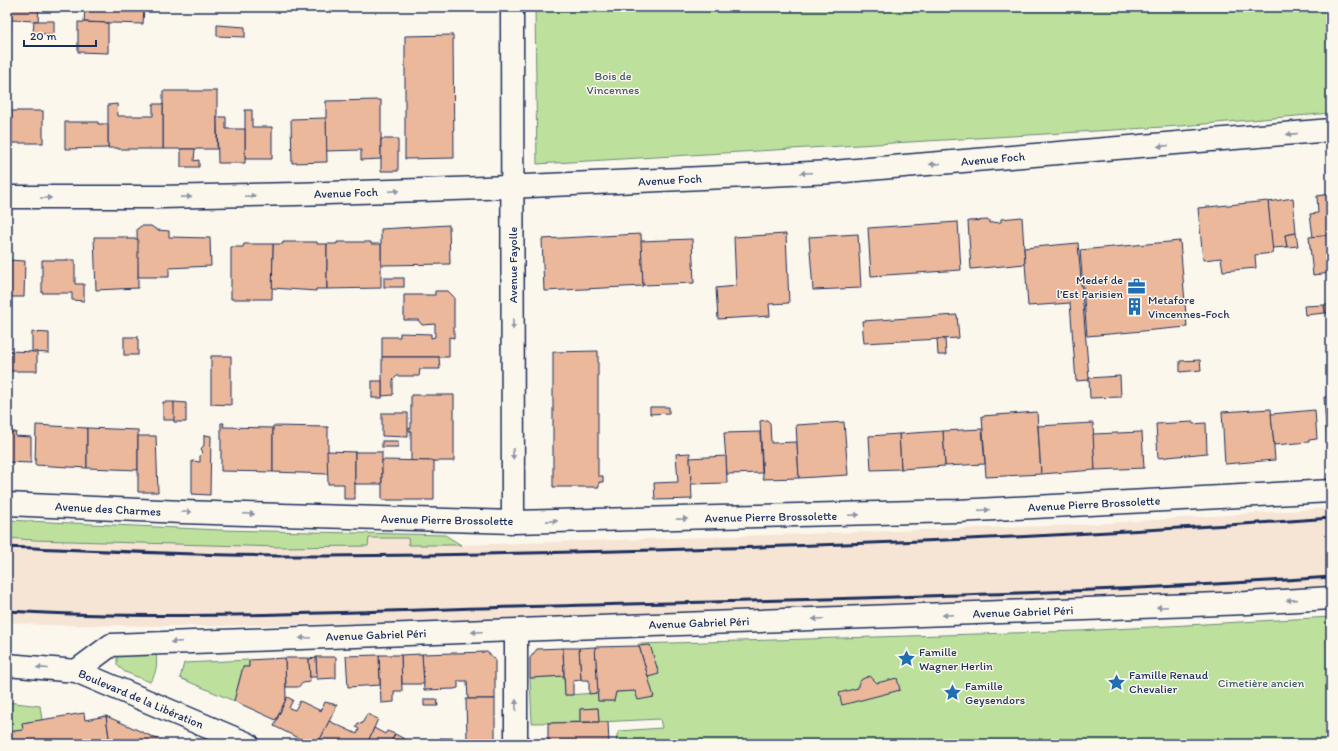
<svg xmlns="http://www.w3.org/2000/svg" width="1338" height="751" font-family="Itim,sans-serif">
  <rect width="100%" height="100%" fill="#fbf7ec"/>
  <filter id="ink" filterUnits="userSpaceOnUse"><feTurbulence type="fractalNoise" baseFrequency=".025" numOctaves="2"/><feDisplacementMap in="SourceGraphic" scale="8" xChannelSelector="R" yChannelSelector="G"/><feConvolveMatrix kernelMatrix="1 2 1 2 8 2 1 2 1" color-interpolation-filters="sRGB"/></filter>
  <g filter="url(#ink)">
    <path fill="#f6e4d4" d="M1331,508V588L1221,595L542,619L209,626L41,625L7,622V520L220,530L445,535L461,545L1079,525Z"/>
    <g fill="#bde19c" stroke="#6c887d">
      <path d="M535,7H1331V113L1181,126L537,164Z"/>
      <path d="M7,520L220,530L445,535L461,545H409L408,538H369L368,546L281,547L34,540L7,538Z"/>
      <path d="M1331,617V744H616L617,735L619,731L662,728L660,719L599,722L598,708L580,709V722L532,723L530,678L564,676L565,695L598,693V701H614L616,692L636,691L653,697L638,644L1079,631Z"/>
      <path d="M156,648C157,661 158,672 150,682L125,672L117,665V656Z"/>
      <path d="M249,660V667H243L234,701L180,678L184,663Z"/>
      <path d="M7,702L40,706L42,720L22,723L23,730L7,732Z"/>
    </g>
    <g fill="#ebb89c" stroke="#1b2f5e">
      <rect x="7" y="7" width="4" height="13"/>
      <path d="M11,7H39L38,21L11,20Z"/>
      <path d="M85,7H144L143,24L84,22Z"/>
      <rect x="7" y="20" width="4" height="9"/>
      <path d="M34,21H54V34H33Z"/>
      <path d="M78,22L108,23V53L78,52Z"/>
      <path d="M217,25L245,27V37L217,36Z"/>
      <path d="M453,35L454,158L405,159V36Z"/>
      <rect x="163" y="91" width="54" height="58"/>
      <path d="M381,100V159L361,160V150L326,151V101Z"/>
      <path d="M117,104L118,116H153V104H163V149H118V148H108V105Z"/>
      <path d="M245,110H252V127H272V159H245Z"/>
      <rect x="7" y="111" width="4" height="32"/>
      <rect x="11" y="111" width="32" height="32"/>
      <path d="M217,117H226V129H245V163H218Z"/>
      <path d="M326,118L327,162L292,163L291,119Z"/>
      <path d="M65,122H98V124H108V148L65,149Z"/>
      <rect x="381" y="139" width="17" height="32"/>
      <path d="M181,149H195L194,161L199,160V167H181Z"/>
      <path d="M1331,194V235L1313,237L1310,214L1318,213L1317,196Z"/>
      <path d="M1293,198L1296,233L1285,235L1287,247L1272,248L1268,202Z"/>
      <path d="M1268,201L1273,253L1255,255L1256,268L1223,271L1221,258L1203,260L1198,208Z"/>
      <path d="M1022,217L1025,264L971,269L968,221L989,220V223L1001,222V219Z"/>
      <path d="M958,222L961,270L871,276L868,228Z"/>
      <path d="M449,225L450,264L381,265V229Z"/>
      <path d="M141,226H151L157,230L169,231V237L210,238L211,266L169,268V277H138L137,229Z"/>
      <path d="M1296,233L1298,246L1287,247L1285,235Z"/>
      <path d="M641,234L643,286L544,291L542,239Z"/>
      <path d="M786,234L789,303L769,304L770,316L718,319L716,288L736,286L734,237Z"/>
      <path d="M858,234L861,288L813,290L809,237Z"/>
      <path d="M1331,235V273L1313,275L1309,237Z"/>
      <path d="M94,237H127V239H138V288L96,290Z"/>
      <path d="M692,239L694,283L643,285L641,241Z"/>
      <path d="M1180,241L1187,327L1087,336L1080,250Z"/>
      <path d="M283,242H317V244H327V289H316V291L272,288L273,244H283Z"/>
      <path d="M337,242H371V244H381V288L327,289V244H337Z"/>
      <path d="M1078,243L1089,378V380L1076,381L1070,303L1028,306L1024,248Z"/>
      <path d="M244,244H273L272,299H231V247H243Z"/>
      <path d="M7,260L25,261L24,297H7Z"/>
      <path d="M42,260H75V284H84V301L72,300V293H42Z"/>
      <rect x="384" y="278" width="20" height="9"/>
      <path d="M435,291H448L454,297V338L449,337V357H382V337H400V333L431,334V338L435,337V324L422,325L418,320H404V295H435Z"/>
      <path d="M1331,304V313H1325L1324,305Z"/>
      <path d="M1324,305L1325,313L1305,315L1304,306Z"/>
      <path d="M957,315L959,338L864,343L862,321Z"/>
      <path d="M32,332L49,333V353L32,352Z"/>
      <rect x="124" y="337" width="14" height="18"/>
      <path d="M937,339H945L946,355H938Z"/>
      <path d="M7,351L37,352V371H7Z"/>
      <path d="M598,351V476H603V482H599V487H553V352Z"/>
      <path d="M211,356H231V405L211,404Z"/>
      <path d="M382,357H439L440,369H420L419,376H397L393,380V395L382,396Z"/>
      <path d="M1200,360L1201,370L1180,372V361Z"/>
      <path d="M1120,376L1121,397L1090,398L1089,378Z"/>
      <rect x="372" y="381" width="10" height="17"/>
      <path d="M411,395H454V461H411V431H409V428L411,429Z"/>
      <path d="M1324,397H1331V441H1327Z"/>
      <path d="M163,402H174L175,420H163Z"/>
      <path d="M174,402L186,403V422H174Z"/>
      <path d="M650,407H669V413L650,414Z"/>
      <path d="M1271,409L1275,460L1225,464L1222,412Z"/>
      <path d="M1315,410L1317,439L1309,440V442L1274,445L1271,414Z"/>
      <path d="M1037,412L1041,474L986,477L982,416Z"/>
      <path d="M382,413H408V437L382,436Z"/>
      <path d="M767,420L770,423L771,443L797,442L799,478L763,479L760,421Z"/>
      <path d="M844,422L848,475L799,478L796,425Z"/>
      <path d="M1193,422V424L1206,423L1207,453L1158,458L1156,424Z"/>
      <path d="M221,423H224L223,427L273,428V472L221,471Z"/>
      <path d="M1093,423L1095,470L1041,474L1038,426Z"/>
      <path d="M36,425L87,428V468L35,465Z"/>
      <path d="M273,426L328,427V474L273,472Z"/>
      <path d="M87,428L138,430V470L87,468Z"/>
      <path d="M982,429L985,464L945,466L943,431Z"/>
      <path d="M943,431L945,466L901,469L899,434Z"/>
      <path d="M7,432H16L15,436L31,437V463L7,462Z"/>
      <path d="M760,432L762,473L727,474L724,433Z"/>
      <path d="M1142,432L1144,468L1095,470L1093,434Z"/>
      <path d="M899,434L901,469L871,470L869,436Z"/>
      <path d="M204,435L211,436L210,495L192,494V461L200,462V455L203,452L201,449L204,445Z"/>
      <path d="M138,436H156L158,492H138Z"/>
      <rect x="382" y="441" width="16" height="6"/>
      <path d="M327,451L355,452V499H344V484H328Z"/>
      <rect x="355" y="452" width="27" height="32"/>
      <path d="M690,453L692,499L655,500L654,483L678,482L676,454Z"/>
      <path d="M726,456L727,483L691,484L690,458Z"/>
      <path d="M382,460L434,461V500H382Z"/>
      <path d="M650,645L659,674L648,677L639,646Z"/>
      <path d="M639,646L654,697L638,700L635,691L616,692L614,701H598L595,647Z"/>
      <path d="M595,647L598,693L589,694V680H581L579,648Z"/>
      <path d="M563,648L564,676L530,678V658L537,649Z"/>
      <path d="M563,648H579L581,680L573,681V695H565Z"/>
      <path d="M487,652L495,659V699H468L467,681H458V688L454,689L424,690L422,654Z"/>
      <path d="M422,654L424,684H402L401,655Z"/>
      <path d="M379,655H401L402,691H394V702L381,703Z"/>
      <path d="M379,655L380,685L348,687L346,656Z"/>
      <path d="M316,657H336V678L317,679Z"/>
      <path d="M285,658H309L310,682L303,683L298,687H286Z"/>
      <path d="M285,658L286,699L276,720L234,701L243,667H249V660Z"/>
      <path d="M316,658L317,677H310L309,659Z"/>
      <path d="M870,676L877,683L897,678L900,690L842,705L839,693L858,688V684L862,679Z"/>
      <path d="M287,697L293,700L289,708L295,710L300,701L321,711L325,702L337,705L318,744H310L274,726Z"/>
      <path d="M424,699H437L438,706H424Z"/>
      <path d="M466,699H495V739H467Z"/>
      <path d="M598,708L599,722H580V709Z"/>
      <path d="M84,713L85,720L106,716L110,744H7V732L23,730L22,723Z"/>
      <path d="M367,714L378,719L367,744H318L329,721L357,734L359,729L356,727L358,723L362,724Z"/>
      <path d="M106,716L129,726L168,744H110Z"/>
      <path d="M608,722L609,744H548V723Z"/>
      <path d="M374,728L385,734L387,731L395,734L390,744H367Z"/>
      <path d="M395,734L414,744H390Z"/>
      <path d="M440,738L495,739V744H442Z"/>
    </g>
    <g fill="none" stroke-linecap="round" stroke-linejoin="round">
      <defs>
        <g id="street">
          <path d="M512,7L513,522"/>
          <path d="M7,197H161L296,194L484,188L833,172L1331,130"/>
          <path d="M7,504L182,512L513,522L958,511L1331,491"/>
          <path d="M76,671L111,645L1247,603L1331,598"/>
          <path d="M516,744V631"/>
        </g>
        <path id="secondary" d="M7,665L76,671L248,744"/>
      </defs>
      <use href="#street" stroke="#1b2f5e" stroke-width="25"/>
      <use href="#secondary" stroke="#1b2f5e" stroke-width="25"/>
      <use href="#street" stroke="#fbf7ec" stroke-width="22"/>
      <use href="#secondary" stroke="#fbf7ec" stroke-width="22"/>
      <g stroke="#1b2f5e" stroke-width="3">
        <path d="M7,547C107,551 207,556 306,556C446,556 586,552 726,548C928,542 1129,533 1331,518"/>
        <path d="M7,611C189,622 371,610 553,606C812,599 1072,595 1331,577"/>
      </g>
    </g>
    <defs><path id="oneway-solid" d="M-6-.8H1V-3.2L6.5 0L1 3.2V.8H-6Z"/></defs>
    <g fill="#8b93a5">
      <use href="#oneway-solid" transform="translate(1292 134) rotate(175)"/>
      <use href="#oneway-solid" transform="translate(1163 146) rotate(175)"/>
      <use href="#oneway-solid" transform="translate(935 164) rotate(175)"/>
      <use href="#oneway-solid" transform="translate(806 173) rotate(177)"/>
      <use href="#oneway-solid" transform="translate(394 191) rotate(-2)"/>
      <use href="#oneway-solid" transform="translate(250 196) rotate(-2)"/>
      <use href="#oneway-solid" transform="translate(186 197) rotate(-1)"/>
      <use href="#oneway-solid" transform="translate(46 198)"/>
      <use href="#oneway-solid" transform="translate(513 324) rotate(90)"/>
      <use href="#oneway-solid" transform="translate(513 454) rotate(90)"/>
      <use href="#oneway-solid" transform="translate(984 510) rotate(-3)"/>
      <use href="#oneway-solid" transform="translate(186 512) rotate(1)"/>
      <use href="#oneway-solid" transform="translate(249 514) rotate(2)"/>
      <use href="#oneway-solid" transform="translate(854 515) rotate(-2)"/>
      <use href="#oneway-solid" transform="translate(682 519) rotate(-1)"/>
      <use href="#oneway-solid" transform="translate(552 521) rotate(-1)"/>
      <use href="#oneway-solid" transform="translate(1292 600) rotate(176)"/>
      <use href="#oneway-solid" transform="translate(1162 607) rotate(178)"/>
      <use href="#oneway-solid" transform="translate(948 615) rotate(178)"/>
      <use href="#oneway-solid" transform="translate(818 619) rotate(178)"/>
      <use href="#oneway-solid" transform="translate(477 632) rotate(178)"/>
      <use href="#oneway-solid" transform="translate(305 638) rotate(178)"/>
      <use href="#oneway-solid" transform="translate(176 642) rotate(178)"/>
      <use href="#oneway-solid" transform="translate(42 668) rotate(-175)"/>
      <use href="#oneway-solid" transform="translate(516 705) rotate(-90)"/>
    </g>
  </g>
  <defs>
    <symbol id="office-bare" viewBox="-9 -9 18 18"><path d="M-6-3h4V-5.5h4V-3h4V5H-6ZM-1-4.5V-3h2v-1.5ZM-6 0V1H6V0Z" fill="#1f6fb2" stroke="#fbf7ec" stroke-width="2.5" paint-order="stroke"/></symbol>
    <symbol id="building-bare" viewBox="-9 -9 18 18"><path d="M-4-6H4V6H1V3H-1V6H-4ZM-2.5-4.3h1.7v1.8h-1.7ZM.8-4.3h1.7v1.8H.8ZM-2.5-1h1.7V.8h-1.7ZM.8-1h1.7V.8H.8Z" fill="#1f6fb2" stroke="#fbf7ec" stroke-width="2.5" paint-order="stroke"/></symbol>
    <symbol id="sight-bare" viewBox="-9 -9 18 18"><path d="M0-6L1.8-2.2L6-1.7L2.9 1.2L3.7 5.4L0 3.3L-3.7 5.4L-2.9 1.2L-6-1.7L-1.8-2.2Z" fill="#1f6fb2" stroke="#fbf7ec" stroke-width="2.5" paint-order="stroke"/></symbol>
  </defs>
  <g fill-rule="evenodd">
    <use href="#office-bare" x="1124" y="274" width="25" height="25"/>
    <use href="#building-bare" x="1122" y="294" width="25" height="25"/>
    <use href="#sight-bare" x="894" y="646" width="25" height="25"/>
    <use href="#sight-bare" x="1104" y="670" width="25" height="25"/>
    <use href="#sight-bare" x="940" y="680" width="25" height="25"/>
  </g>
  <g text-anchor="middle" stroke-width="3" stroke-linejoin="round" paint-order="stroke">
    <g font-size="12" fill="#445c6e" stroke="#fbf7ec">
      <text x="613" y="80">Bois de<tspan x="613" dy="14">Vincennes</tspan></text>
      <text x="1261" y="687">Cimetière ancien</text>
    </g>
    <g font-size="12" fill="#1b2f5e" stroke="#fbf7ec">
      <text transform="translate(993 159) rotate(-5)" y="4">Avenue Foch</text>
      <text transform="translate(670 180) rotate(-3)" y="4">Avenue Foch</text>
      <text transform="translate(346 193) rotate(-2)" y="4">Avenue Foch</text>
      <text transform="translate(513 265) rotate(-90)" y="4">Avenue Fayolle</text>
      <text transform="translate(1094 504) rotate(-3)" y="4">Avenue Pierre Brossolette</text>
      <text transform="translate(108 509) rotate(3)" y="4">Avenue des Charmes</text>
      <text transform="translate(771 517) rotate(-1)" y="4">Avenue Pierre Brossolette</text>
      <text transform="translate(447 520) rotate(1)" y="4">Avenue Pierre Brossolette</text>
      <text transform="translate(1023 612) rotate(-2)" y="4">Avenue Gabriel Péri</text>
      <text transform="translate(699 623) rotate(-2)" y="4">Avenue Gabriel Péri</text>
      <text transform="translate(376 635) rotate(-2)" y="4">Avenue Gabriel Péri</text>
      <text transform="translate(141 699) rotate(23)" y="4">Boulevard de la Libération</text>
    </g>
    <g font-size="12" fill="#1b2f5e" stroke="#fbf7ec" text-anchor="start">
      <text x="1123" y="284" text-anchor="end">Medef de<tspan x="1123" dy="14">l’Est Parisien</tspan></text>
      <text x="1148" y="304">Metafore<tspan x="1148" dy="14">Vincennes-Foch</tspan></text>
      <text x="919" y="656">Famille<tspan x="919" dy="14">Wagner Herlin</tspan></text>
      <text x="1129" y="679">Famille Renaud<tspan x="1129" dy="14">Chevalier</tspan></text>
      <text x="965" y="690">Famille<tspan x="965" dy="14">Geysendors</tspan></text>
    </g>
  </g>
  <rect width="1338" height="751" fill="none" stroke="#fbf7ec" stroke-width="24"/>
  <rect x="12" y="12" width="1314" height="727" fill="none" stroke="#1b2f5e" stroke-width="1.5" filter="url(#ink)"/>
  <path d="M24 40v6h72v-6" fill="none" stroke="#1b2f5e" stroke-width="2"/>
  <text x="30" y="40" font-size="12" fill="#1b2f5e" stroke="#fbf7ec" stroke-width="3" paint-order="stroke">20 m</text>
</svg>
